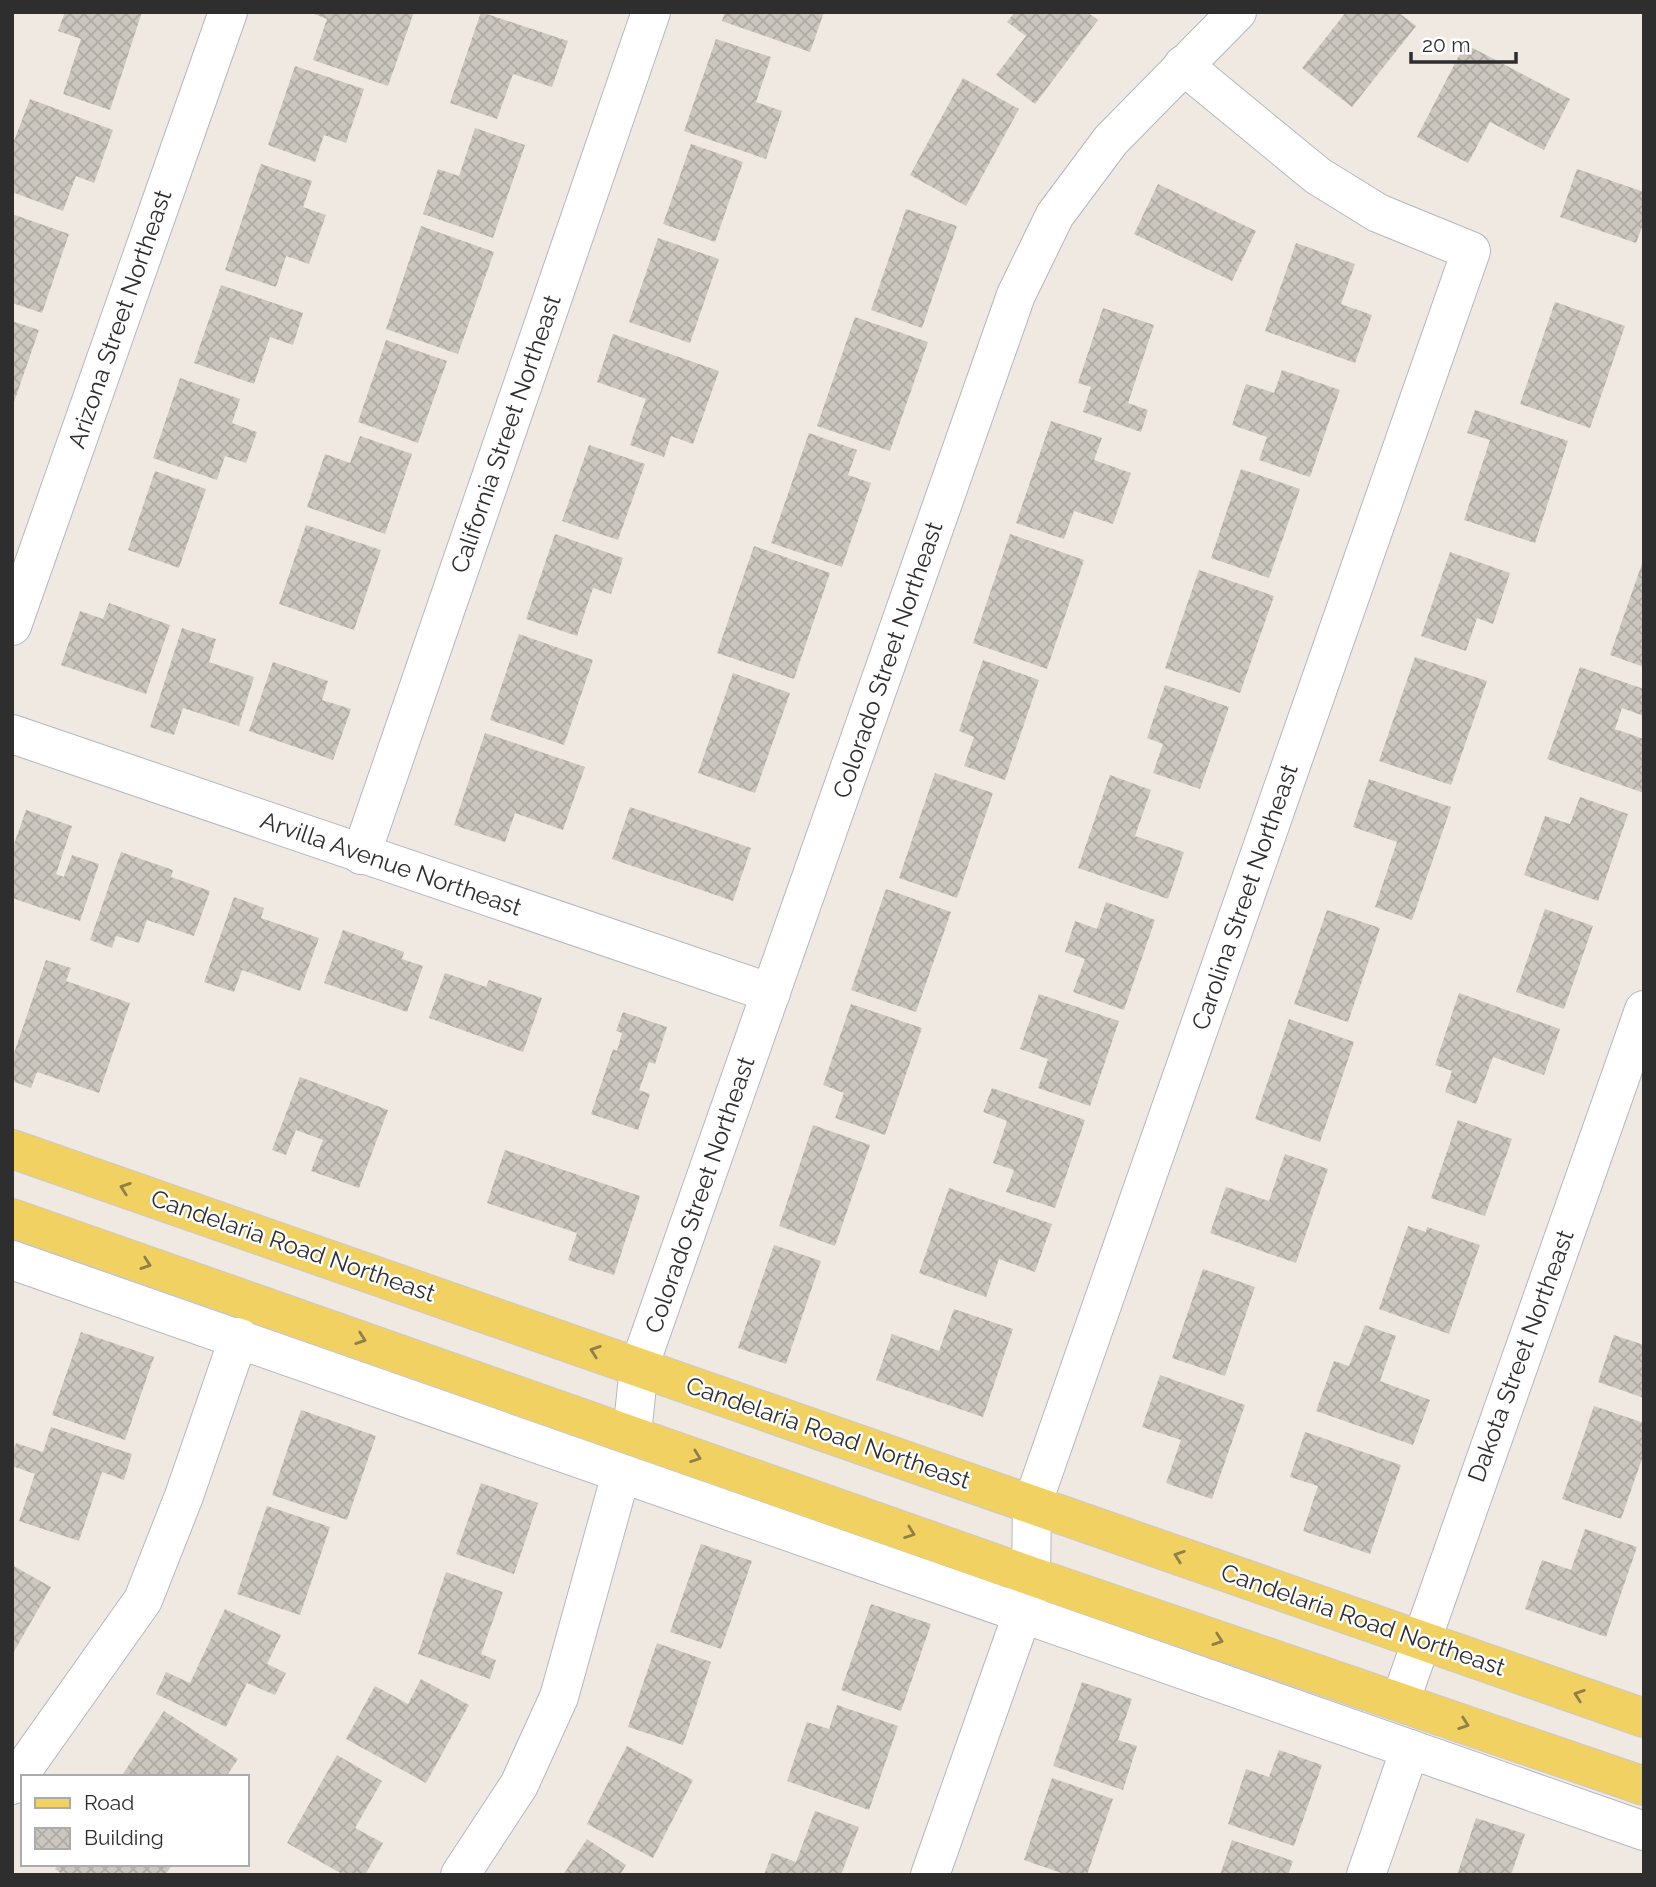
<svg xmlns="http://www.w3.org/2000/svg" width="1656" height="1887" font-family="Raleway,sans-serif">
  <defs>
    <pattern id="building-cross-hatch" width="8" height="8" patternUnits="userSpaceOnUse" patternTransform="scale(1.75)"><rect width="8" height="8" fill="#cbc7bf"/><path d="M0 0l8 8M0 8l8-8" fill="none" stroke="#afaba4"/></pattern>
  </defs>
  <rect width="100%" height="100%" fill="#efe9e1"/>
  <g fill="url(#building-cross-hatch)">
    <path d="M65,12H142L110,110L63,94L81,39L58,31Z"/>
    <path d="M414,12L388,86L313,60L327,19L309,12Z"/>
    <path d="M481,12L568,41L552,87L513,74L497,119L450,103Z"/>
    <path d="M725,12H824L810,52L722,21Z"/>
    <path d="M1015,12H1087L1098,20L1035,104L996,75L1026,36L1007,22Z"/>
    <path d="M1346,12H1398L1416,26L1352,107L1302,68Z"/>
    <path d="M716,39L771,57L756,102L782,111L766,159L684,131Z"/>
    <path d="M1465,44L1570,99L1544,150L1490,122L1468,163L1417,137Z"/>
    <path d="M295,66L364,89L346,143L324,135L315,162L268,145Z"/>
    <path d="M963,78L1019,109L966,206L910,175Z"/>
    <path d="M30,99L113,130L94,183L76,176L63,211L12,192V146Z"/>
    <path d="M475,128L525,145L493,238L423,214L438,169L459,176Z"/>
    <path d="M691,144L743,162L715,242L663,224Z"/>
    <path d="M261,164L312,181L303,207L326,215L309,264L286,256L276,287L225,270Z"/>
    <path d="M1577,169L1644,192V222L1636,243L1560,217Z"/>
    <path d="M1158,184L1256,231L1232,281L1134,234Z"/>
    <path d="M906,209L957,226L922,328L871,310Z"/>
    <path d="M12,214L69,234L42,313L12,303Z"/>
    <path d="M421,226L494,252L458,354L386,329Z"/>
    <path d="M658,238L719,259L690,343L629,322Z"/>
    <path d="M1296,243L1355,264L1341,304L1372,315L1355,363L1265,331Z"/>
    <path d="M221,285L303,313L293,345L270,337L254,384L194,363Z"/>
    <path d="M1555,302L1625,326L1590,428L1520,404Z"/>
    <path d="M1103,308L1154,325L1128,403L1148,410L1141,432L1083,412L1091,387L1078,383Z"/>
    <path d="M855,317L928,342L890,451L817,426Z"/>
    <path d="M12,321L39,330L13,405H12Z"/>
    <path d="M613,334L719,371L693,444L671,436L664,457L630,445L646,399L597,382Z"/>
    <path d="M386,340L447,361L418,443L358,422Z"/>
    <path d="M1282,370L1340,390L1310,477L1259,460L1267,437L1232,425L1246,384L1274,393Z"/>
    <path d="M180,378L240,399L232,423L257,432L246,463L225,456L217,480L153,458Z"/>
    <path d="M1475,410L1568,441L1535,543L1464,520L1490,440L1467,433Z"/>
    <path d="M1051,421L1102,438L1094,460L1131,473L1113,524L1074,511L1064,539L1016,523Z"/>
    <path d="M809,433L857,450L848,475L871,483L842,567L771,543Z"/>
    <path d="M360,436L412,454L385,534L307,507L325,454L350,463Z"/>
    <path d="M589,445L645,464L618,540L562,521Z"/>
    <path d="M1241,469L1300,489L1269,578L1211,558Z"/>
    <path d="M155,471L206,489L179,568L128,550Z"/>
    <path d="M306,525L381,550L354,630L279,604Z"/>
    <path d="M555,534L623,558L611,594L593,588L577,636L526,619Z"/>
    <path d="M1010,534L1084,560L1047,669L973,643Z"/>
    <path d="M754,546L830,573L794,679L717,653Z"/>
    <path d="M1450,552L1510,573L1493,624L1477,618L1466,651L1421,636Z"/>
    <path d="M1644,558V667L1610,655Z"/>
    <path d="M1199,570L1274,596L1240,693L1165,668Z"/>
    <path d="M109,603L170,625L146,694L61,665L80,611L103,619Z"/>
    <path d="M182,628L216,639L209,662L254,677L239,726L183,708L174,735L150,727Z"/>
    <path d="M519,634L593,660L564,745L490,720Z"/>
    <path d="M1415,657L1487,681L1451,785L1379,761Z"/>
    <path d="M983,660L1039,680L1005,780L964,766L974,737L959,731Z"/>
    <path d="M273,662L328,681L322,700L351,709L333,760L249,731Z"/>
    <path d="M1580,667L1644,689V716L1622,708L1615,729L1644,739V793L1547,759Z"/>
    <path d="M733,673L790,693L755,793L698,773Z"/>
    <path d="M1165,685L1229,707L1200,789L1153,773L1163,744L1147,738Z"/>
    <path d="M485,733L585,767L563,830L515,813L505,842L454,825Z"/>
    <path d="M935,773L993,793L957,898L899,878Z"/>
    <path d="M1110,775L1151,790L1135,836L1184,852L1168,899L1078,868Z"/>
    <path d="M1369,779L1451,807L1412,920L1375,907L1397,842L1353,827Z"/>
    <path d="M1580,797L1628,814L1598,901L1524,875L1545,816L1570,824Z"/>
    <path d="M630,807L751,848L733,901L612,859Z"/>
    <path d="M26,810L72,826L56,874L64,877L72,855L99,864L80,921L12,898V850Z"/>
    <path d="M121,852L173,870L171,877L210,891L194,936L147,920L139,943L116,936L112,948L90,940Z"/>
    <path d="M886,889L951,912L916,1012L851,990Z"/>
    <path d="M234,897L264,908L261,918L319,938L300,991L242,970L234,992L204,982Z"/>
    <path d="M1106,902L1155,920L1124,1010L1073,992L1085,959L1065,952L1075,921L1097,929Z"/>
    <path d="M1545,909L1593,926L1564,1009L1516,992Z"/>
    <path d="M1327,910L1380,928L1348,1022L1294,1004Z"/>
    <path d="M343,930L404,952L402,959L423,966L407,1012L324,983Z"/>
    <path d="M46,960L71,968L66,981L130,1003L99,1093L37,1072L31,1088L12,1081V1059Z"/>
    <path d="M445,973L486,987L489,980L542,998L523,1052L429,1018Z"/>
    <path d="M1459,993L1560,1029L1544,1075L1493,1057L1476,1104L1445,1092L1452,1071L1435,1065Z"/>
    <path d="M1039,994L1119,1021L1090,1106L1038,1088L1048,1059L1020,1049Z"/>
    <path d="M851,1004L922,1028L885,1135L835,1118L844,1093L823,1085Z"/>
    <path d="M623,1012L667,1027L655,1064L649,1062L639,1090L650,1094L638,1130L591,1114L613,1049L617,1051L622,1033L616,1031Z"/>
    <path d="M1289,1019L1354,1042L1320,1142L1255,1119Z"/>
    <path d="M300,1077L388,1110L359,1188L311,1171L323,1140L296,1130L286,1155L272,1150Z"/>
    <path d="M992,1088L1085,1120L1055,1208L1006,1192L1014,1170L993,1163L1007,1121L983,1112Z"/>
    <path d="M1458,1120L1512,1139L1485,1216L1431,1198Z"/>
    <path d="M813,1125L870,1145L835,1246L779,1226Z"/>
    <path d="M505,1150L640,1196L614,1275L568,1260L577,1233L487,1203Z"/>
    <path d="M1285,1154L1328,1169L1296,1263L1210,1233L1226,1187L1269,1201Z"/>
    <path d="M949,1188L1052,1224L1035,1272L999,1259L986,1297L919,1273Z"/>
    <path d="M1408,1226L1426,1232L1427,1227L1480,1245L1449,1334L1379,1309Z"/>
    <path d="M774,1245L821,1261L786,1364L738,1348Z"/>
    <path d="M1203,1269L1255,1287L1225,1376L1172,1358Z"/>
    <path d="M954,1309L1013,1329L983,1417L876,1380L892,1334L939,1351Z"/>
    <path d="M1365,1325L1396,1336L1380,1381L1430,1400L1413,1445L1316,1411L1334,1361L1349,1366Z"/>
    <path d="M81,1332L154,1357L125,1440L52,1415Z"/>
    <path d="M1614,1335L1644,1345V1398L1598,1382Z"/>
    <path d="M1160,1375L1245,1405L1212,1499L1166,1483L1181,1440L1142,1427Z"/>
    <path d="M1594,1406L1644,1423V1453L1621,1519L1562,1499Z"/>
    <path d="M301,1410L376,1436L347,1520L272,1495Z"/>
    <path d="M51,1427L132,1454L124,1480L102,1472L79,1541L19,1521L35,1474L12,1466V1454L16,1443L43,1452Z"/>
    <path d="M1305,1432L1401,1465L1370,1554L1303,1531L1318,1486L1290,1477Z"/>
    <path d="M481,1483L538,1503L514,1574L456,1554Z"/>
    <path d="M267,1506L330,1527L300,1615L237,1594Z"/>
    <path d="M1585,1529L1637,1547L1606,1637L1525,1609L1542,1560L1571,1570Z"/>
    <path d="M701,1544L752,1561L721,1649L670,1632Z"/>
    <path d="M12,1565L51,1587L12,1655Z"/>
    <path d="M446,1572L503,1592L481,1654L496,1660L490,1679L418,1654Z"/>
    <path d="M871,1604L931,1624L901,1711L841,1690Z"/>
    <path d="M225,1609L281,1635L267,1664L286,1673L275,1695L247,1683L226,1727L156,1694L166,1672L190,1683Z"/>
    <path d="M657,1643L711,1662L683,1745L628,1727Z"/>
    <path d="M421,1679L469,1705L426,1783L346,1739L375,1686L408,1704Z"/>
    <path d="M1082,1682L1132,1699L1118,1740L1137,1746L1123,1790L1053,1766Z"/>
    <path d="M837,1705L898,1726L869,1810L787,1781L807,1722L829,1729Z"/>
    <path d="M164,1711L238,1759L226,1777H121Z"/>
    <path d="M627,1746L693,1780L653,1858L587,1824Z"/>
    <path d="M1279,1750L1322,1765L1294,1846L1228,1824L1246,1769L1269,1777Z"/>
    <path d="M337,1755L382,1781L355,1828L383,1843L365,1875H344L287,1843Z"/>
    <path d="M1052,1778L1113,1799L1087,1875H1067L1024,1860Z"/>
    <path d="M815,1811L859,1827L841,1875H764L772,1853L796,1862Z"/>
    <path d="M1476,1818L1525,1834L1511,1875H1457Z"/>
    <path d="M587,1839L626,1865L620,1875H563Z"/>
    <path d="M1232,1840L1293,1861L1288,1875H1220Z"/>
    <path d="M59,1864H173L165,1875H63L55,1869Z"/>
  </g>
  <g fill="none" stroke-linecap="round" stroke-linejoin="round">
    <defs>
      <g id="minor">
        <path d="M12,626L228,12"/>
        <path d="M12,734L771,993"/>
        <path d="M361,855L651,12"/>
        <path d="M12,1260L1644,1831"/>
        <path d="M632,1434L639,1367L1016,295L1055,215L1111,140L1237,12"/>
        <path d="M1400,1702L1644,1010"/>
        <path d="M12,1785L143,1600L184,1496L239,1337"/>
        <path d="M460,1875L519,1785L559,1697L621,1474"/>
        <path d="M930,1875L1023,1612L1031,1576L1032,1505L1471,251L1378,213L1318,176L1183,65"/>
        <path d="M1366,1875L1410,1749"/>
      </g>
      <g id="major">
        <path d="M12,1149L1644,1718"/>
        <path d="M12,1218L1031,1576L1644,1786"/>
      </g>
    </defs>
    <use href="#minor" stroke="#b4b7c1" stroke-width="40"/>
    <use href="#major" stroke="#c9c9c9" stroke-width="40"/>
    <use href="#minor" stroke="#fff" stroke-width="38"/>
    <use href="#major" stroke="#f2d163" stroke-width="38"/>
  </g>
  <defs><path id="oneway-chevron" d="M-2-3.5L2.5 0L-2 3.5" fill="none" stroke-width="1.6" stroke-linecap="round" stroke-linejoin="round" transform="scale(1.75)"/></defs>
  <g stroke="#908048">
    <use href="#oneway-chevron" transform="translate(125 1188) rotate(-161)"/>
    <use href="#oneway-chevron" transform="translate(146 1264) rotate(19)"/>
    <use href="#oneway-chevron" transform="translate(361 1339) rotate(19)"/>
    <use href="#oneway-chevron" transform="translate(595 1351) rotate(-161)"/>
    <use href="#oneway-chevron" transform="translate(696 1457) rotate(20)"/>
    <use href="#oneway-chevron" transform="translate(910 1533) rotate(20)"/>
    <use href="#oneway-chevron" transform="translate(1179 1556) rotate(-161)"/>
    <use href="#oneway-chevron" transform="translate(1218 1640) rotate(19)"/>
    <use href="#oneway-chevron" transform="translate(1579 1695) rotate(-161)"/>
    <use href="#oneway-chevron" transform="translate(1464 1724) rotate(19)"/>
  </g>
  <g text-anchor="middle" stroke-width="5" stroke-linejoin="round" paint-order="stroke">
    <g font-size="24" fill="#2e2e2e" stroke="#fff">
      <text transform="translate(120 319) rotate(-71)" y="8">Arizona Street Northeast</text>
      <text transform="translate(506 434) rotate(-71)" y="8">California Street Northeast</text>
      <text transform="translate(888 660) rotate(-71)" y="8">Colorado Street Northeast</text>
      <text transform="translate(391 864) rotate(19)" y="8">Arvilla Avenue Northeast</text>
      <text transform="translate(1245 897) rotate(-71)" y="8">Carolina Street Northeast</text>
      <text transform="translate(700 1195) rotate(-71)" y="8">Colorado Street Northeast</text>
      <text transform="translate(293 1246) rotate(19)" y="8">Candelaria Road Northeast</text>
      <text transform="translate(1521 1356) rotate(-70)" y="8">Dakota Street Northeast</text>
      <text transform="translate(828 1433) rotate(19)" y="8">Candelaria Road Northeast</text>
      <text transform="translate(1363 1620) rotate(19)" y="8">Candelaria Road Northeast</text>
    </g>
  </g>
  <rect width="1656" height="1887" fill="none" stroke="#2e2e2e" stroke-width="28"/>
  <rect x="21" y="1775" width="228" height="91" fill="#ffffff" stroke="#ababab" stroke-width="2"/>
  <rect x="35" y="1798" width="35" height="10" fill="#f2d163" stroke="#ababab" stroke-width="2"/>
  <text x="84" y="1810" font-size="21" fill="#2e2e2e">Road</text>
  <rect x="35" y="1828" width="35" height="21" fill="url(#building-cross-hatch)" stroke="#ababab" stroke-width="2"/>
  <text x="84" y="1845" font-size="21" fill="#2e2e2e">Building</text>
  <path d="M1411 52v10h105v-10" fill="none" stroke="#2e2e2e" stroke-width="3.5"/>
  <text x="1422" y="52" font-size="21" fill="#2e2e2e" stroke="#ffffff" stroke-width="5" paint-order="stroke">20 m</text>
</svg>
